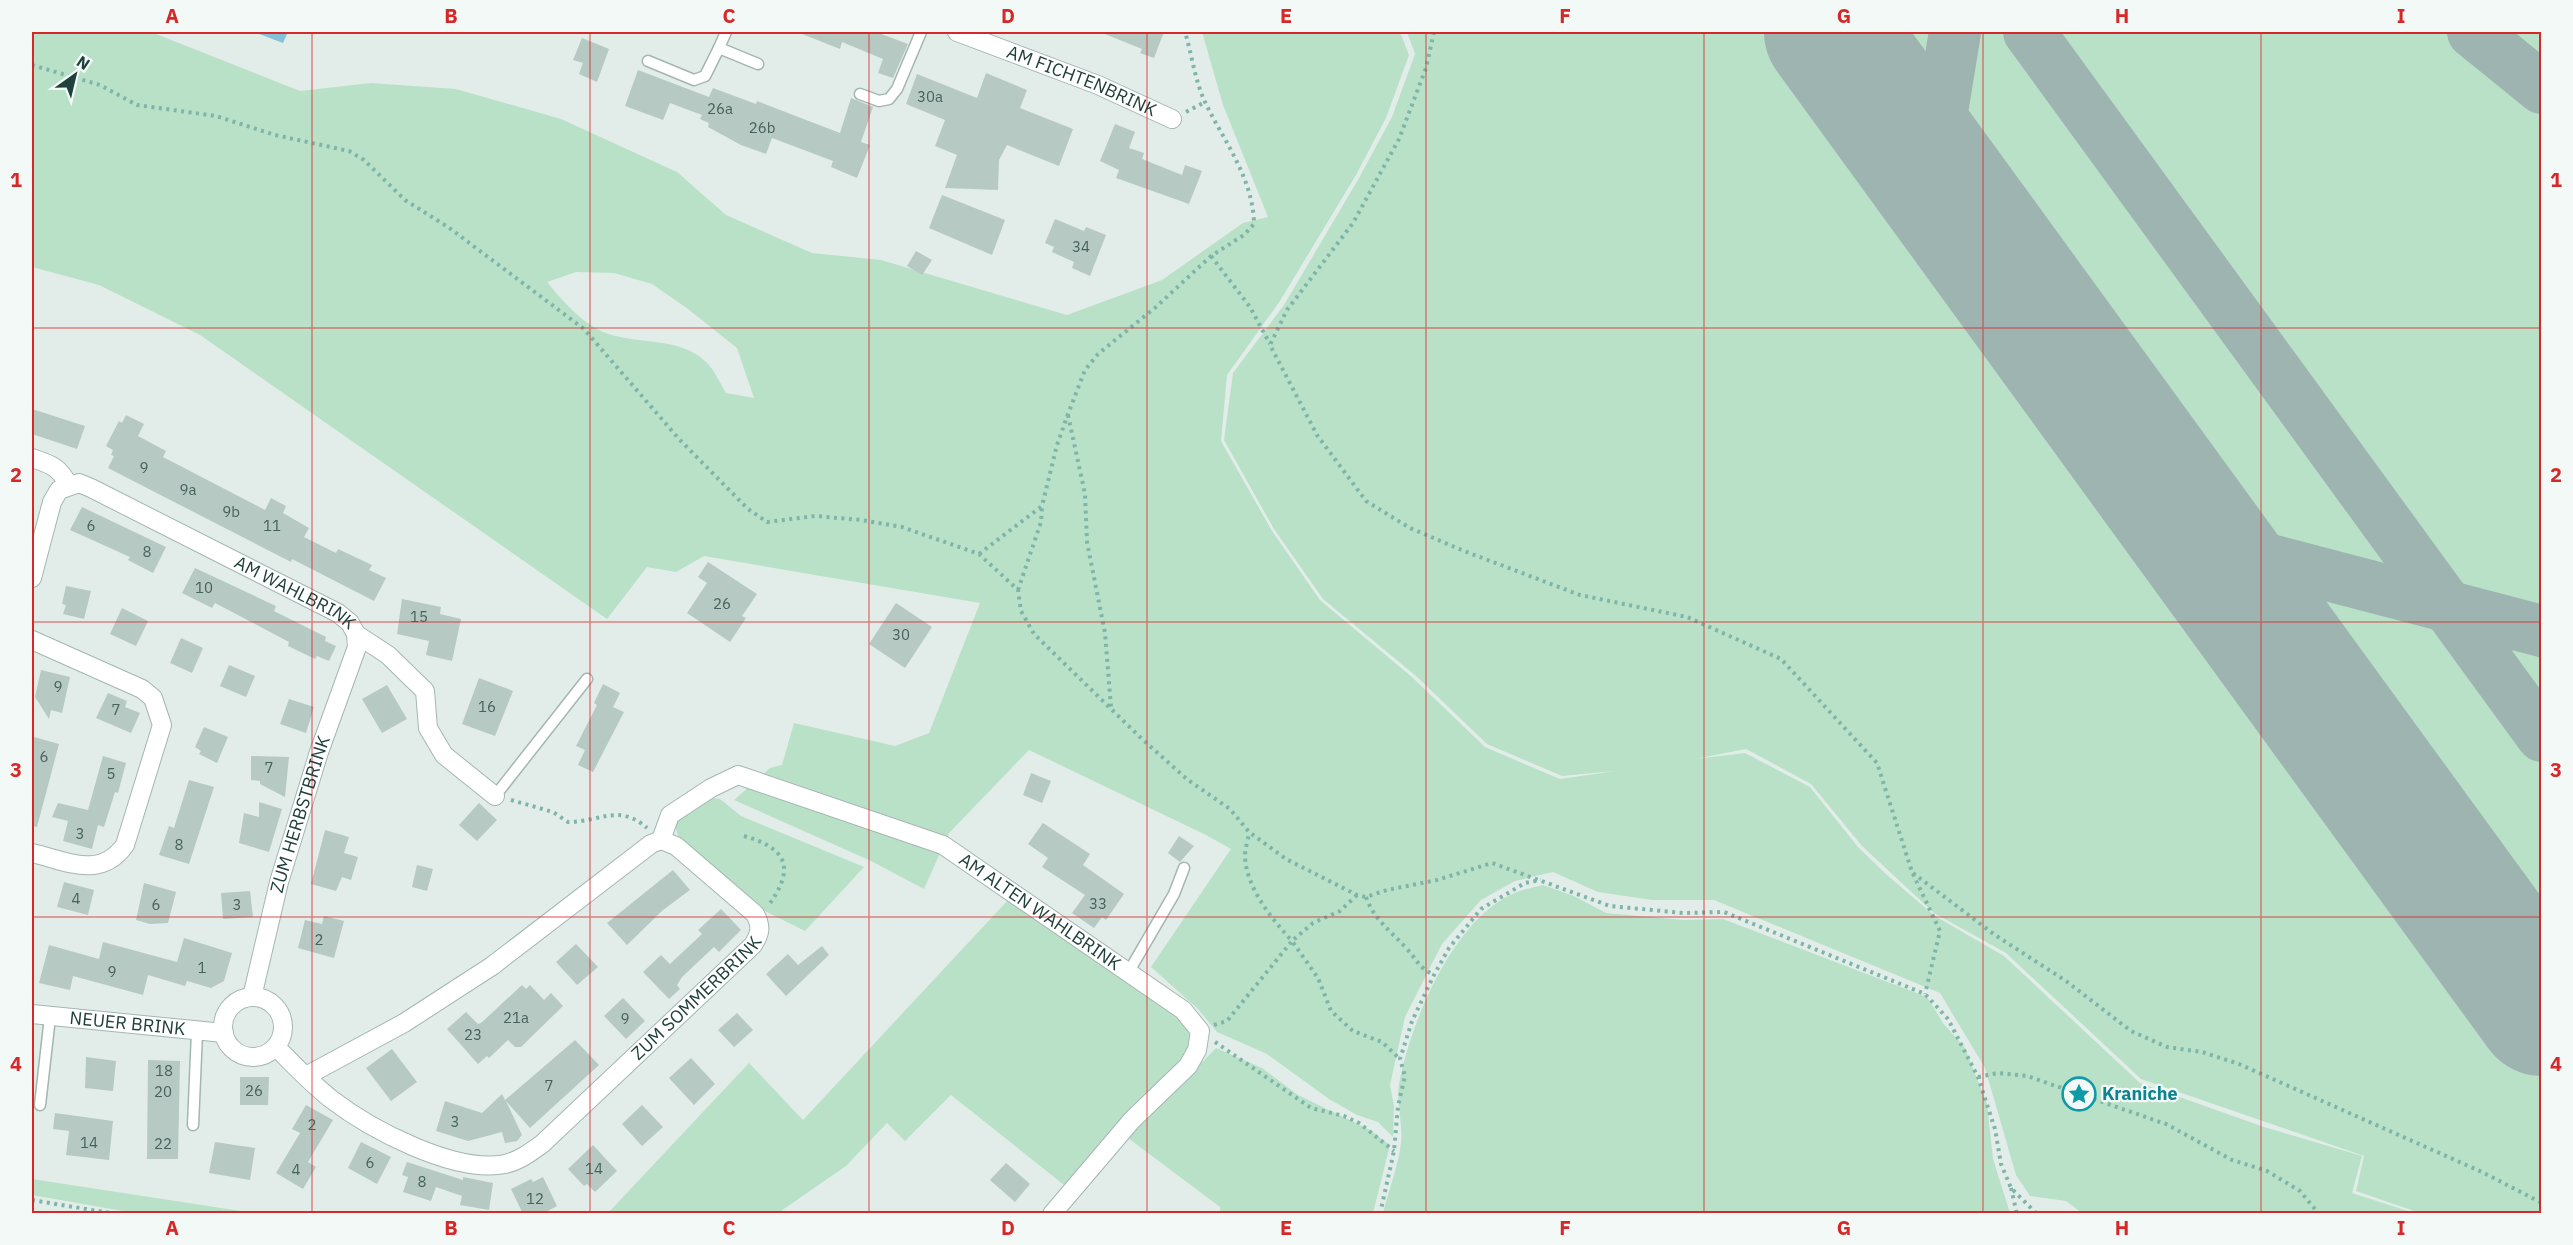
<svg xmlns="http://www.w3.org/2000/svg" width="2573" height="1245" font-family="'IBM Plex Sans',sans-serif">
  <rect width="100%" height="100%" fill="#e2ede9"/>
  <g fill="#b9e1c8" fill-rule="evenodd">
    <path d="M32,32H151L300,91L371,83L456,89L561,119L677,172L726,215L812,253L881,260L1067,315L1162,280L1243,223L1268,217L1223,105L1202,32H1400L1409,55L1386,118L1356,175L1280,301L1227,375L1221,441L1272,531L1320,600L1413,678L1485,747L1560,779L1615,771L1562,776L1487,744L1416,676L1323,599L1274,529L1224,440L1233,373L1284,305L1359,178L1392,117L1415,54L1407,32H2541V1213H2420L2356,1191L2364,1156L2141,1079L2006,953L1934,913L1862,846L1811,784L1746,749L1695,759L1745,753L1810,787L1858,847L1887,875L1935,916L2004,956L2140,1083L2264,1127L2362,1156L2352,1193L2414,1213H2082L2066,1201L2030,1196L2016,1175L1985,1068L1940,993L1714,900H1652L1598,892L1553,872L1515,881L1481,900L1442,944L1405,1017L1390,1085L1394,1106L1393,1137L1378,1122L1357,1115L1329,1099L1267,1054L1217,1032L1198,1009L1151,967L1231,849L1206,835L1029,750L949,833L924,889L871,861L734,800L770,768L782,765L794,723L895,746L929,733L980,603L704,556L676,572L647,567L607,619L200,335L99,285L32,267ZM576,272L614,273L652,284L688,309L737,348L754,398L726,393C720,383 714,369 706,362C678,334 630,347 597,329C576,317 562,300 547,282Z"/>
    <path d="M707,797L720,799L741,816L864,867L805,931L765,911L679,839L674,822Z"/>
    <path d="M1543,885L1574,896L1606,913L1684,920L1723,919L1927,997L1943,1023L1965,1048L1987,1104L1993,1159L2010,1213H1383C1389,1190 1398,1166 1401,1143C1403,1124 1396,1101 1399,1084C1410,1023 1454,916 1517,892C1525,889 1535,887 1543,885Z"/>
    <path d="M1009,899L1184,1018L1190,1036L1187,1056L1119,1121L1064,1185L951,1095L905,1141L887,1123L846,1166L778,1213L607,1214L749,1063L803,1120Z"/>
    <path d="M1216,1048L1262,1068L1298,1095L1370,1130L1390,1145L1373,1213L1220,1214V1207L1128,1138Z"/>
    <path d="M32,1179L254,1213H134L32,1195Z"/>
  </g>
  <path fill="#85c2d7" d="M254,32L287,34L283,43Z"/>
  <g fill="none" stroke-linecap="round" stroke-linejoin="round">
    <g stroke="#9eb4b0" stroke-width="52">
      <path d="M1955,32L1937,142L1942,175L1958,208"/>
      <path d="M2029,32L2542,736"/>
      <path d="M2473,32L2542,88"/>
      <path d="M2179,512L2204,535L2236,551L2542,631"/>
      <path d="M2277,647C2272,637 2263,624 2262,612C2261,584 2287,570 2311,571"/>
    </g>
    <path stroke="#9eb4b0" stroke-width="132" d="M1830,32L2542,1010"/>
  </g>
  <g fill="#b7c9c3">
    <path d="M797,32H876L908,44L893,78L878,73L883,59L842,42L840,49Z"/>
    <path d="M1100,32H1164L1154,58L1140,53L1142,49Z"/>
    <path d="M582,38L609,49L597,82L579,74L583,63L573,60Z"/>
    <path d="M638,70L709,97L713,88L756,104L757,101L840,133L851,98L873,107L861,142L870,145L857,178L831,167L833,161L772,138L766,154L741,145L708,127L709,123L700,119L702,115L670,103L663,120L625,106Z"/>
    <path d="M986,73L1027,90L1020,108L1073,129L1059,166L1007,145L999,160L998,190L945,188L957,155L935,146L945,120L906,104L917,74L977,98Z"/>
    <path d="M1115,124L1135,132L1129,148L1144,153L1142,159L1182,175L1185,165L1202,171L1189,204L1116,178L1119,170L1100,161Z"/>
    <path d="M942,195L1005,220L992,255L929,228Z"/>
    <path d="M1055,219L1084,231L1086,227L1106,235L1090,276L1072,268L1074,262L1052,252L1054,247L1045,243Z"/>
    <path d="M916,251L932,260L922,275L907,266Z"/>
    <path d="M32,409L85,426L77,449L32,434Z"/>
    <path d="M126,415L144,424L138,436L166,451L163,457L265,510L271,498L286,506L283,513L309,528L304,537L336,553L338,549L372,565L369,570L386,578L374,601L292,559L291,562L108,468L114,456L111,455L113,450L106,446L119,421L122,423Z"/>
    <path d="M82,507L166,547L153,573L128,560L130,557L70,530Z"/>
    <path d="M708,562L757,594L742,616L746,618L730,642L687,613L707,583L698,577Z"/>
    <path d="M195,568L276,606L274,611L326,637L325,641L336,646L329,661L317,656L315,659L288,646L289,642L215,603L212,608L182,593Z"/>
    <path d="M66,586L91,591L84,619L63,614L66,605L62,604Z"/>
    <path d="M402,599L441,607L440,614L461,619L452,661L426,655L429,641L397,634Z"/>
    <path d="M896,603L932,627L905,668L869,644Z"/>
    <path d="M122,608L148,621L136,646L110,634Z"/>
    <path d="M181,638L203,648L192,673L170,663Z"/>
    <path d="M229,665L255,676L246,697L220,686Z"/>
    <path d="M41,670L70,677L62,713L51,710L49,719L35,697Z"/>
    <path d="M479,678L513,691L495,736L462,724Z"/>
    <path d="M603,684L620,693L613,707L624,712L593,772L578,765L585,750L576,746L597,705L594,703Z"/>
    <path d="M387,685L407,719L382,733L362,699Z"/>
    <path d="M108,693L127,701L125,707L140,713L131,733L96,718Z"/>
    <path d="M289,699L314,707L306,733L280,724Z"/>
    <path d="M204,727L228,737L217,763L199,754L201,751L195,747Z"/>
    <path d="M34,737L59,744L37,827L32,826V749Z"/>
    <path d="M103,756L126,763L118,793L115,792L104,827L98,825L92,849L63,841L68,821L52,817L58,803L88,810Z"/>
    <path d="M251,756L289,757L285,797L260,784V781L251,780Z"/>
    <path d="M1031,773L1051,781L1042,803L1023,795Z"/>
    <path d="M189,780L214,787L189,864L159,855L169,826L174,828Z"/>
    <path d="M259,802L282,809L269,852L239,843L244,813L259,817Z"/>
    <path d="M479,803L497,820L477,841L459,825Z"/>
    <path d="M1043,823L1090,854L1083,865L1124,894L1106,920L1102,917L1094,928L1072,913L1085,895L1042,867L1048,858L1028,844Z"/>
    <path d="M325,830L349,837L344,853L358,857L351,880L342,877L336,891L311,884Z"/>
    <path d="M1179,836L1194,846L1180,862L1168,853Z"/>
    <path d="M417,865L433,869L427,891L412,887Z"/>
    <path d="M673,870L690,890L663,910L627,945L607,923Z"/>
    <path d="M64,882L94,890L88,915L57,907Z"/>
    <path d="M144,883L176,892L168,923L150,924L136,920Z"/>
    <path d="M250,891L253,917L223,919L221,893Z"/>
    <path d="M721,909L741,930L719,952L714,947L682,977L677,985L680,989L669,999L643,972L661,955L670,964L702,934L698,930Z"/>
    <path d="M324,916L344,921L334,958L298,948L305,920L322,924Z"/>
    <path d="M184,938L232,953L224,981L211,988L187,981L185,986L148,975L143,995L73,976L70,990L39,983L49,945L99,959L103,942L177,962Z"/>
    <path d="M576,944L598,967L577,985L556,962Z"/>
    <path d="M822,946L829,955L786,996L766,974L788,954L798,965Z"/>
    <path d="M522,985L526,989L530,985L544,1000L551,993L563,1006L521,1047H515L508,1040L489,1058L487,1056L478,1064L447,1029L466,1012L478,1024L481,1023Z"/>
    <path d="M623,998L645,1021L626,1039L604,1016Z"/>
    <path d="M737,1013L753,1030L734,1047L718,1030Z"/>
    <path d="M575,1040L599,1065L530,1128L506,1101L522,1135L517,1141L505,1143L502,1132L468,1141L436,1131L445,1101L482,1113L502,1094L505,1100Z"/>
    <path d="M392,1049L417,1082L391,1101L366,1068Z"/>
    <path d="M86,1057L116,1061L113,1091L85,1088Z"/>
    <path d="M691,1058L715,1084L694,1105L669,1078Z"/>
    <path d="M148,1060L180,1061L178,1159H147Z"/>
    <path d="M240,1077H269L268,1105H240Z"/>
    <path d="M306,1105L333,1120L308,1162L316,1167L303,1189L276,1173L300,1133L292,1129Z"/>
    <path d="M642,1105L663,1127L642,1146L622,1124Z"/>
    <path d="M55,1113L113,1121L109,1160L66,1155L69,1131L53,1129Z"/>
    <path d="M215,1142L255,1148L250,1180L209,1173Z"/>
    <path d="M361,1142L391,1157L377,1184L348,1168Z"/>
    <path d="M593,1145L617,1171L595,1192L587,1184L584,1186L568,1169Z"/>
    <path d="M407,1162L463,1180V1177L493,1183L489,1210L460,1205L462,1196L436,1187L431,1201L403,1192L408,1177L402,1175Z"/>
    <path d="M1006,1163L1030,1184L1015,1202L990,1180Z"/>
    <path d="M543,1177L557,1206L542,1214H523L511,1189L531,1179L533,1182Z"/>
  </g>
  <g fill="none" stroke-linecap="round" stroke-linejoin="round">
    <defs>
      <g id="service">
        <path d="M726,32L719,48L758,64"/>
        <path d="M648,61L694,80L705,76L719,48"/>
        <path d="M860,94L879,101L889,99L897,89L921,32"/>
        <path d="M495,796L587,679"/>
        <path d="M1128,973L1174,894L1184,868"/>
        <path d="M40,1105L50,1017"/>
        <path d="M193,1125L197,1032"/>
      </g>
      <g id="minor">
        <path id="s1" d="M957,32L1098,85L1172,119"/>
        <path d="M32,458C50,464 60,467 68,485"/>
        <path id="s2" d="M32,578L52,502L59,490L79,483L91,488L338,613L350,623L356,634L388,655L425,691L428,728L444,755L495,796"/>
        <path d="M32,640L142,689L153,698L162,725L125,845C100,880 67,861 32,853"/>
        <path id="s3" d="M661,840L670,815L711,788L738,775L943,845L1183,1010L1200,1031L1197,1050L1188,1066L1132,1120L1052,1214"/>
        <path id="s4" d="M252,997L279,882L319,752L357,647L356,634"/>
        <circle cx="253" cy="1027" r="30"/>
        <path id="s5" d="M32,1014L224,1033"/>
        <path id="s6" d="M277,1048C294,1065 312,1084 331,1099C370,1129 454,1174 505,1164C519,1161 531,1152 542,1144L753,945C760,934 762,927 755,914L676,846L661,840L651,844L492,966L404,1023L306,1076"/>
      </g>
    </defs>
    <use href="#service" stroke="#a4b6b1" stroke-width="13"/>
    <use href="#minor" stroke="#a4b6b1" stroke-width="20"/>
    <g stroke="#7fb4a9" stroke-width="4" stroke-dasharray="3 4.5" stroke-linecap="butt">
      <path d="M1434,32L1426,68L1399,139L1353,223L1287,310L1270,345L1317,435L1366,501L1410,528L1464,551L1580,595L1687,617L1781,659L1877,763L1912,872L1940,931L1925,994"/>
      <path d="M32,65L100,85L137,105L216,116L275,135L349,151L364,160L405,200L448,227L584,329L679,439L748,509L767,522L815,516L861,520L902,527L979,554L1018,590L1021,611L1034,634L1142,739L1188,780L1230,809L1249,832L1286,859L1357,895L1366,897L1387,890L1437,880L1492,863L1610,906L1683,913L1724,912L1925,994L1948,1019L1978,1077L1995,1129L2001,1164L2011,1188L2037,1214"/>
      <path d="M1186,112L1205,102"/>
      <path d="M1211,256L1250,307L1270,344"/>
      <path d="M1068,415L1085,494L1087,542L1105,633L1111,707"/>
      <path d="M979,554L1042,506L1057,445L1068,414L1085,370L1098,354L1156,307L1211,256L1244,235L1254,224C1253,178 1225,143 1206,104C1195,82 1192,55 1185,32"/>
      <path d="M1018,590L1041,522L1042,507"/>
      <path d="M511,800L553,812L568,822C600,822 619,803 647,828"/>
      <path d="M744,836C787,848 796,868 768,906"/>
      <path d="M1913,873L1995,935L2066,981L2131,1031L2167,1047L2202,1052L2239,1064L2482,1172L2542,1203"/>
      <path d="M1357,895L1340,911L1313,923L1292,941L1318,978L1331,1011L1353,1031L1382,1042L1400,1059"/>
      <path d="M1366,897C1374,920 1391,931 1407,949C1418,961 1418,967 1434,975"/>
      <path d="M1214,1025L1227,1021L1292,941C1272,919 1246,888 1245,856C1245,849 1248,840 1249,833"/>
      <path d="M1215,1042L1311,1108L1344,1116L1359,1123L1394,1151"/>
      <path d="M1978,1077L1998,1073L2027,1076L2166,1124L2232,1160L2267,1171L2300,1191L2319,1214"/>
      <path d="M2011,1188L2017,1214"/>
      <path d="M32,1200L116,1214"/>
      <path d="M1380,1214L1394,1151L1398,1106L1405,1076L1400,1059L1412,1021L1434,975L1449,948L1481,909L1525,883L1541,880"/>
    </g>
    <use href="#service" stroke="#fff" stroke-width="10"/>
    <use href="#minor" stroke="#fff" stroke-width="18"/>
  </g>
  <path fill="none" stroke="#d62828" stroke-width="1.5" stroke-opacity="0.55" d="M312,32V1214M590,32V1214M869,32V1214M1147,32V1214M1426,32V1214M1704,32V1214M1983,32V1214M2261,32V1214M32,328H2542M32,622H2542M32,917H2542"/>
  <defs>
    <symbol id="sight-ring" viewBox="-11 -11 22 22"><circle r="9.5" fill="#f3f9f7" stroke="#0f9aa8" stroke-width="1.5"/><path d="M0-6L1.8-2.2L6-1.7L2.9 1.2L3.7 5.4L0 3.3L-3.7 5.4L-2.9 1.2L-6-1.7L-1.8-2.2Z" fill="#0f9aa8"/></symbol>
  </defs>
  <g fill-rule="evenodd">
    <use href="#sight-ring" x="2060" y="1075" width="38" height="38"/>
  </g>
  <g text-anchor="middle" stroke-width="4.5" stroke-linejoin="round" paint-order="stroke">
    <g font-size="15" fill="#46625d">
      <text x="930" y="102">30a</text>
      <text x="720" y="114">26a</text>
      <text x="762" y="133">26b</text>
      <text x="1081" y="252">34</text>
      <text x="144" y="473">9</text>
      <text x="188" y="495">9a</text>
      <text x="231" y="517">9b</text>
      <text x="91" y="531">6</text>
      <text x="272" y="531">11</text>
      <text x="147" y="557">8</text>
      <text x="204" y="593">10</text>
      <text x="722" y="609">26</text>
      <text x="419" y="622">15</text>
      <text x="901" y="640">30</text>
      <text x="58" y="692">9</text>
      <text x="487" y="712">16</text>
      <text x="116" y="715">7</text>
      <text x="44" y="762">6</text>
      <text x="269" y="773">7</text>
      <text x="111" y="779">5</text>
      <text x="80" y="839">3</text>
      <text x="179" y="850">8</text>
      <text x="76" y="904">4</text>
      <text x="1098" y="909">33</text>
      <text x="156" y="910">6</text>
      <text x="237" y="910">3</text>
      <text x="319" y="945">2</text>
      <text x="202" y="973">1</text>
      <text x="112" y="977">9</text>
      <text x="516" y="1023">21a</text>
      <text x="625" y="1024">9</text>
      <text x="473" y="1040">23</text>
      <text x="164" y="1076">18</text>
      <text x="549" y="1091">7</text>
      <text x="254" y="1096">26</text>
      <text x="163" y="1097">20</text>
      <text x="455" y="1127">3</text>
      <text x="312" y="1130">2</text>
      <text x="89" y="1148">14</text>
      <text x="163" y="1149">22</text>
      <text x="370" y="1168">6</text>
      <text x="594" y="1174">14</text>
      <text x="296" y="1175">4</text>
      <text x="422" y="1187">8</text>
      <text x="535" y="1204">12</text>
    </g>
    <g font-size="18" fill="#20403b" stroke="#f3f9f7">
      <text dy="6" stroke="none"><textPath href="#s1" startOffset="134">AM FICHTENBRINK</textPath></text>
      <text dy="6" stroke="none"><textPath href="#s2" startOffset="356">AM WAHLBRINK</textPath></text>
      <text dy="6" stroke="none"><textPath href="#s4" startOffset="189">ZUM HERBSTBRINK</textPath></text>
      <text dy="6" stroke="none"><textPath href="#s3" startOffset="440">AM ALTEN WAHLBRINK</textPath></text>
      <text dy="6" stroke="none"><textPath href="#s6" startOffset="519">ZUM SOMMERBRINK</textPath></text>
      <text dy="6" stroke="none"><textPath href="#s5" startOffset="96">NEUER BRINK</textPath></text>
    </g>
    <g font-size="18" font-weight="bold" fill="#0d838f" stroke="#f3f9f7" text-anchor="start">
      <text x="2102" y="1100">Kraniche</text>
    </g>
  </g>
  <rect width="2573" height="1245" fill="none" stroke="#f3f9f7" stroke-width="66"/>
  <g transform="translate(75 75) rotate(34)" stroke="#f3f9f7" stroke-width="4.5" paint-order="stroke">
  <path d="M0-4.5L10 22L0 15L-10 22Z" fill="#20403b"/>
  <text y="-9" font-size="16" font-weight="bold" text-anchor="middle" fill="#20403b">N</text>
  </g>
  <rect x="33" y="33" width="2507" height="1179" fill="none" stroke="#d62828" stroke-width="2"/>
  <g font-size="20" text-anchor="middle" font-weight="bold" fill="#d62828">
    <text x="172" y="23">A</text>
    <text x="451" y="23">B</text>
    <text x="729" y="23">C</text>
    <text x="1008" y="23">D</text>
    <text x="1286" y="23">E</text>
    <text x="1565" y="23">F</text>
    <text x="1844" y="23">G</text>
    <text x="2122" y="23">H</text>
    <text x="2401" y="23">I</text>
    <text x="16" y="187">1</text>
    <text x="2556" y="187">1</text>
    <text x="16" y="482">2</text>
    <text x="2556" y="482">2</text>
    <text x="16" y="777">3</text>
    <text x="2556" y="777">3</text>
    <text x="16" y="1071">4</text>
    <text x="2556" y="1071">4</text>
    <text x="172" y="1235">A</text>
    <text x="451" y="1235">B</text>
    <text x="729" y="1235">C</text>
    <text x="1008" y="1235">D</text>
    <text x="1286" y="1235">E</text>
    <text x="1565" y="1235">F</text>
    <text x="1844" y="1235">G</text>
    <text x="2122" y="1235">H</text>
    <text x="2401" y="1235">I</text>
  </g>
</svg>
